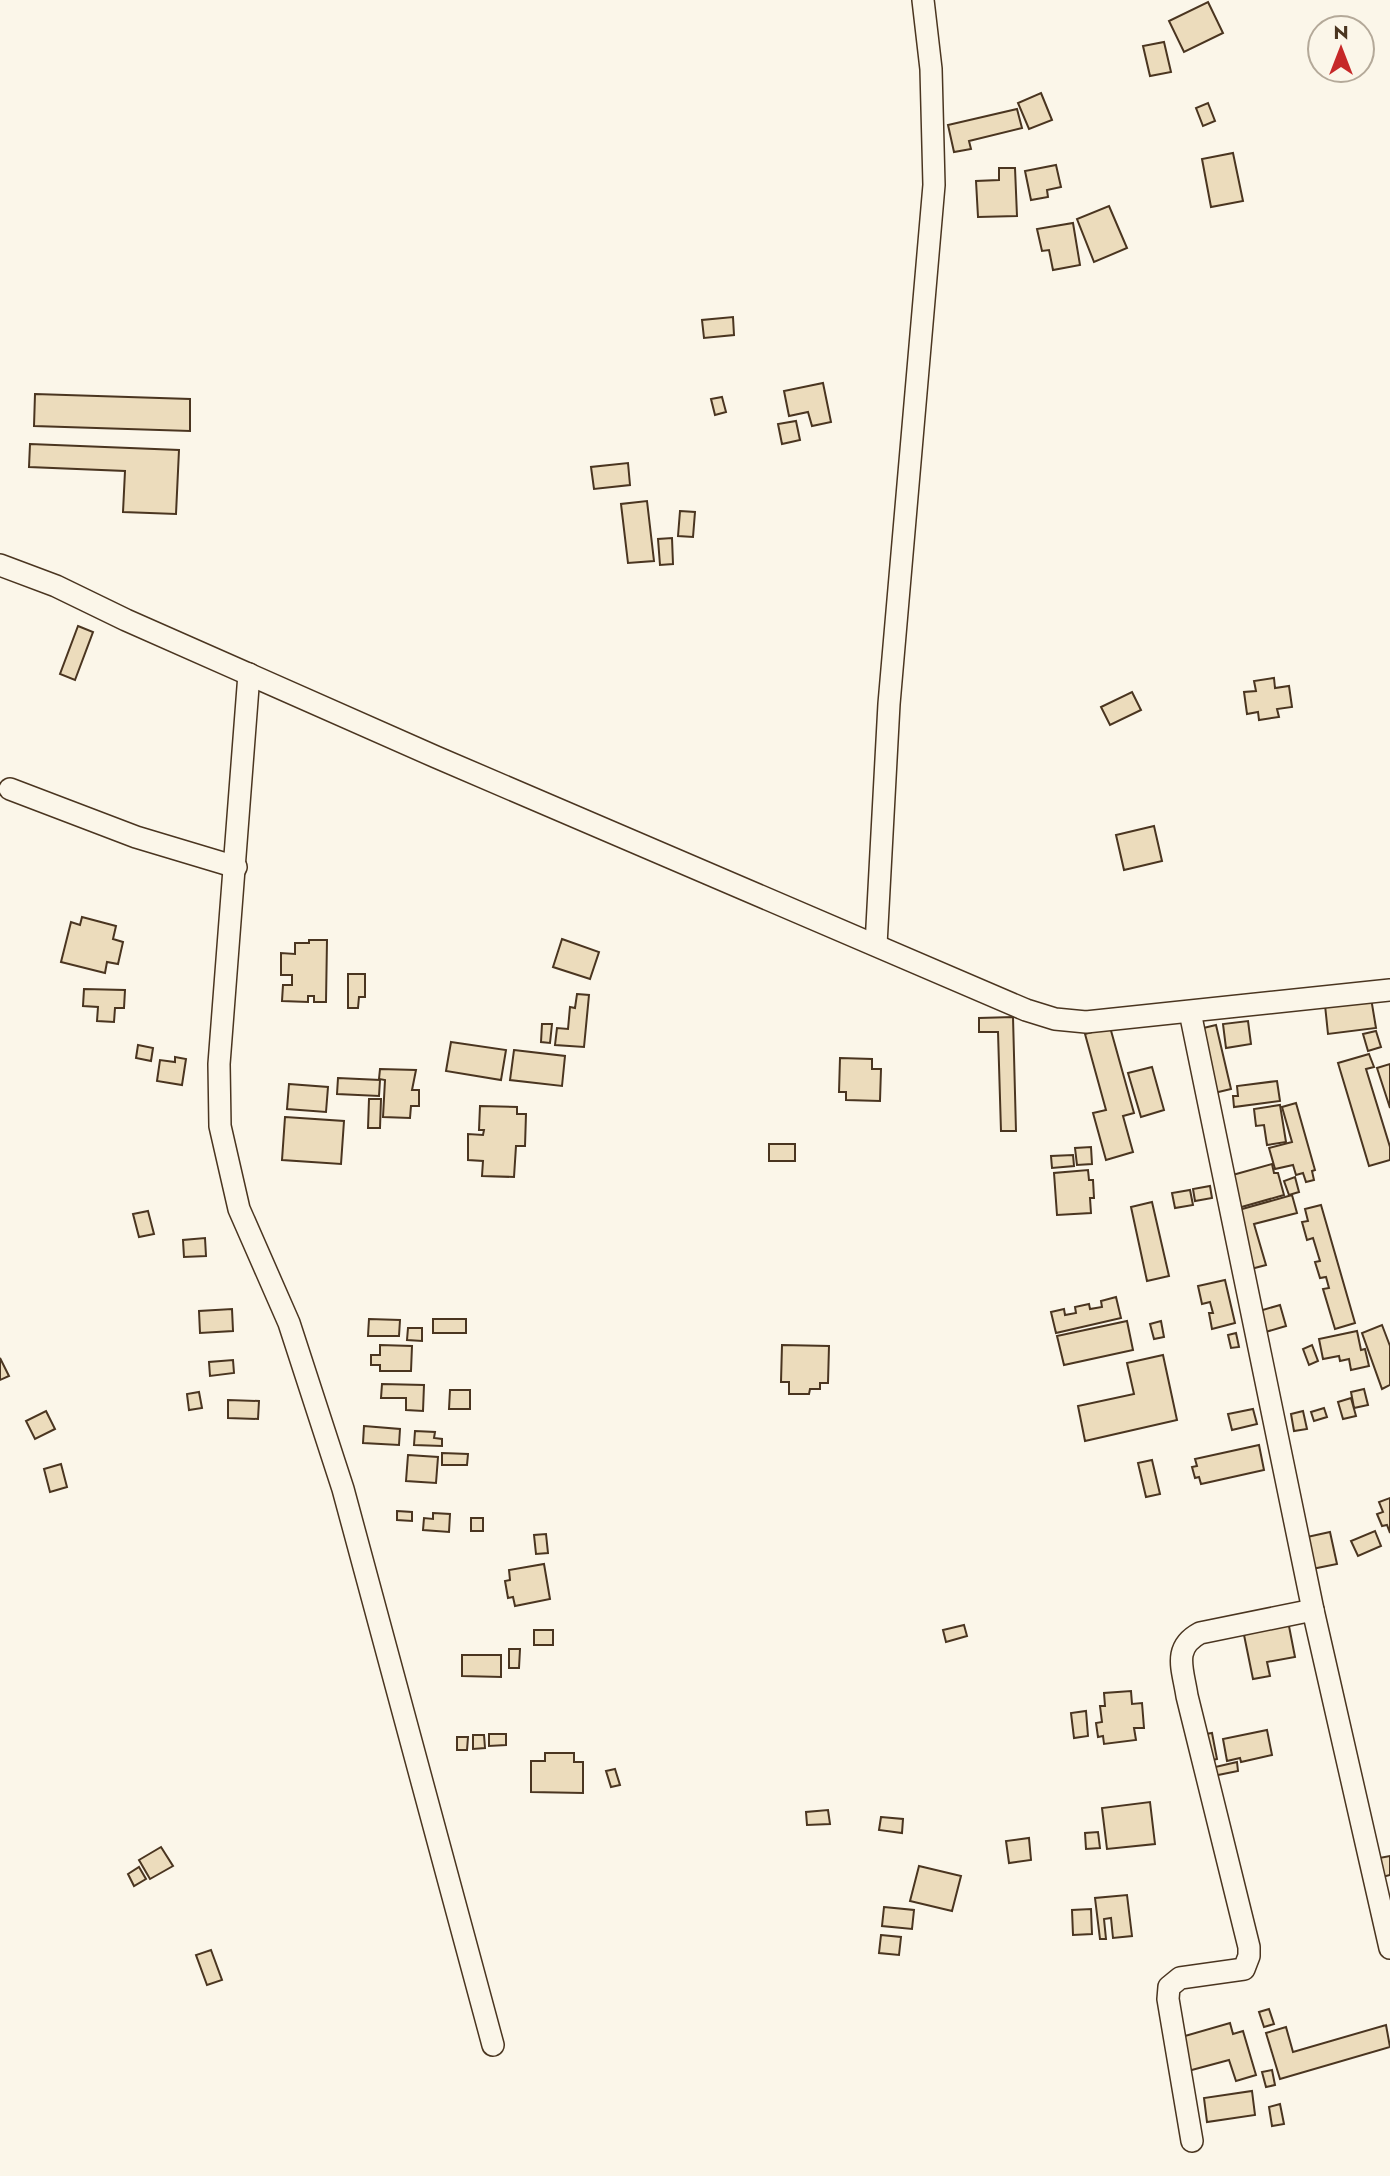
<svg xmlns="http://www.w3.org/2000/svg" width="1390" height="2176" font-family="Jost,sans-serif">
  <rect width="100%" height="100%" fill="#fbf6e9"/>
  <g fill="#ecdcbc" stroke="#4a3520" stroke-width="2">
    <path d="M1208,2L1223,33L1184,52L1169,21Z"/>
    <path d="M1164,42L1171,72L1150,76L1143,46Z"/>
    <path d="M1041,93L1052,120L1029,129L1018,103Z"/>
    <path d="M1208,103L1215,121L1203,126L1196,108Z"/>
    <path d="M1017,109L1022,128L969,141L971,149L954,152L948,125Z"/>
    <path d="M1233,153L1243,201L1211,207L1202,159Z"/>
    <path d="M1056,165L1061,187L1047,190L1048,197L1031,200L1025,171Z"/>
    <path d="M999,168H1015L1017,216L978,217L976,181L999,180Z"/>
    <path d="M1109,206L1127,248L1094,262L1077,219Z"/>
    <path d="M1073,223L1080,265L1053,270L1049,250L1042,251L1037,229Z"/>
    <path d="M733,317L734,335L704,338L702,320Z"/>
    <path d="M823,383L831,422L812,426L808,412L789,416L784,391Z"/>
    <path d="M35,394L190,399V431L34,426Z"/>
    <path d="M722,397L726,412L715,415L711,399Z"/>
    <path d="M796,421L800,440L782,444L778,424Z"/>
    <path d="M30,444L179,450L176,514L123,512L125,471L29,467Z"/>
    <path d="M628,463L630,485L594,489L591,467Z"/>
    <path d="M647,501L654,561L628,563L621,504Z"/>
    <path d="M680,511L695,512L693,537L678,536Z"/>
    <path d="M672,538L673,564L660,565L658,539Z"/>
    <path d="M78,626L93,632L75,680L60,674Z"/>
    <path d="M1274,678L1275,688L1289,686L1292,707L1277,709L1279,717L1259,720L1258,712L1247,714L1244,692L1256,691L1254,681Z"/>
    <path d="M1132,692L1141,710L1110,725L1101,707Z"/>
    <path d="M1154,826L1162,861L1124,870L1116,835Z"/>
    <path d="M82,917L116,926L113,939L123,942L118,964L107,962L105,973L61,962L71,922L80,925Z"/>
    <path d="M562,939L599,952L590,979L553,967Z"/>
    <path d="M309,940H327L326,1002H314V996H308V1002L282,1001L283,985H292V975H281V953L295,954V943H309Z"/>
    <path d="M348,974H365V997H359L358,1008H348Z"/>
    <path d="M84,989L125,990L124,1008H115L114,1022L97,1021L98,1007L83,1006Z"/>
    <path d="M577,994L589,995L584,1047L555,1045L557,1028L568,1029L570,1007L575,1008Z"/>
    <path d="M1371,998L1376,1028L1328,1034L1325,1005Z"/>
    <path d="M1013,1017L1016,1131H1001L998,1032H979V1018Z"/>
    <path d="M1248,1021L1251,1044L1226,1048L1223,1024Z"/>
    <path d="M542,1024H552L550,1043L541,1042Z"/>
    <path d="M1216,1025L1231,1089L1210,1094L1195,1030Z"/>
    <path d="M1110,1027L1134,1113L1123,1116L1133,1152L1106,1160L1093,1113L1106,1110L1085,1034Z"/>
    <path d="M1376,1031L1381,1047L1368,1051L1363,1034Z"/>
    <path d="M451,1042L506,1050L501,1080L446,1071Z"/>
    <path d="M138,1045L153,1048L151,1061L136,1058Z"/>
    <path d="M514,1050L565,1056L562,1086L510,1080Z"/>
    <path d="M1369,1054L1374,1067L1366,1069L1390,1147V1160L1369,1166L1338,1063Z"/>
    <path d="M175,1057L186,1059L182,1085L157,1081L160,1060L175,1062Z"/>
    <path d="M840,1058L872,1059V1069H881L880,1101L846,1100V1092H839Z"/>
    <path d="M1390,1064V1108L1377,1068Z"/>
    <path d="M1152,1067L1164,1110L1141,1117L1128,1073Z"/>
    <path d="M380,1069L416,1070L412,1090H419V1106H411L410,1118L383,1117L385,1080L379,1079Z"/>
    <path d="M338,1078L380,1080L379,1096L337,1094Z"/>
    <path d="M1277,1081L1280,1101L1234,1107L1233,1096H1238L1237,1086Z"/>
    <path d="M289,1084L328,1087L326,1112L287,1109Z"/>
    <path d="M369,1099H381L380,1128H368Z"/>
    <path d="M1296,1103L1315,1170L1312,1171L1314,1180L1306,1182L1303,1173L1296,1175L1293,1165L1275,1169L1269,1148L1292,1142L1282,1107Z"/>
    <path d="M1280,1105L1286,1142L1267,1145L1264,1125L1256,1126L1254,1109Z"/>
    <path d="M480,1106L517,1107V1114H526L525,1146H516L514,1177L482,1176L483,1161L468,1160V1134L483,1135L484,1130H479Z"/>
    <path d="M285,1117L344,1121L341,1164L282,1160Z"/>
    <rect x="769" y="1144" width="26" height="17"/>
    <path d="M1091,1147L1092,1164L1077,1165L1075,1148Z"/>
    <path d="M1073,1155L1074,1166L1052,1168L1051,1156Z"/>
    <path d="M1272,1164L1274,1173H1278L1284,1195L1238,1208L1229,1176Z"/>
    <path d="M1088,1170L1089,1180H1093L1094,1198H1090L1091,1213L1057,1215L1054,1173Z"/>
    <path d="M1295,1177L1299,1192L1289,1195L1284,1181Z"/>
    <path d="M1210,1186L1212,1198L1195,1201L1193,1189Z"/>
    <path d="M1190,1190L1193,1205L1175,1208L1172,1193Z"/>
    <path d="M1292,1195L1297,1213L1254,1224L1266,1265L1251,1269L1235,1211Z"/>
    <path d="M1152,1202L1169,1276L1147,1281L1131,1207Z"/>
    <path d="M1321,1205L1355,1323L1335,1329L1323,1289L1329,1288L1326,1277L1320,1278L1315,1262L1320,1261L1313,1238L1307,1240L1302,1222L1308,1221L1305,1209Z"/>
    <path d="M148,1211L154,1234L139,1237L133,1214Z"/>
    <path d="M205,1238L206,1256L184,1257L183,1240Z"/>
    <path d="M1225,1280L1235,1323L1212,1329L1209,1313H1213L1210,1302L1202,1304L1198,1286Z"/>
    <path d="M1116,1297L1121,1318L1056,1333L1051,1312L1064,1309L1065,1315L1076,1313L1075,1307L1089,1304L1090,1309L1102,1307L1101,1301Z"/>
    <path d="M1280,1305L1286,1326L1262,1333L1256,1312Z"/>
    <path d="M232,1309L233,1331L200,1333L199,1311Z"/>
    <path d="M369,1319L400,1320L399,1336H368Z"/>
    <rect x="433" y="1319" width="33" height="14"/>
    <path d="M1127,1321L1133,1350L1064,1365L1057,1336Z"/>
    <path d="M1161,1321L1164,1337L1154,1339L1150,1324Z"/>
    <path d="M1382,1325L1390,1346V1385L1382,1389L1362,1333Z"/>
    <path d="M408,1328H422V1341L407,1340Z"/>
    <path d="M1357,1331L1361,1350L1365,1349L1369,1366L1351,1370L1349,1359L1340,1361L1339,1356L1323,1359L1319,1339Z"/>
    <path d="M1236,1333L1239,1347L1231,1348L1228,1335Z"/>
    <path d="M380,1345L412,1346L411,1371H380V1365H371V1355H380Z"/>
    <path d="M782,1345L829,1346L828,1383H820V1389H810L809,1394H789V1382H781Z"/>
    <path d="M1312,1345L1318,1361L1309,1365L1303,1349Z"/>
    <path d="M1163,1355L1177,1420L1085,1441L1078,1406L1134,1394L1127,1363Z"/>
    <path d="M0,1358L9,1376L0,1380Z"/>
    <path d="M233,1360L234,1373L210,1376L209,1362Z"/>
    <path d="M382,1384L424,1385L423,1411L406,1410V1398H381Z"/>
    <path d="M1364,1389L1368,1405L1354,1408L1351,1392Z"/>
    <path d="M450,1390H470V1409H449Z"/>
    <path d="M199,1392L202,1408L189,1410L187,1394Z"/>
    <path d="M1351,1398L1356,1416L1343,1419L1338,1402Z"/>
    <path d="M228,1400L259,1401L258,1419L228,1418Z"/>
    <path d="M1324,1408L1327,1417L1314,1421L1311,1412Z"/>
    <path d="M1253,1409L1257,1424L1232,1430L1228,1414Z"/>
    <path d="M46,1411L55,1429L35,1439L26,1421Z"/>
    <path d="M1303,1411L1307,1429L1294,1431L1291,1414Z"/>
    <path d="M364,1426L400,1429L399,1445L363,1443Z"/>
    <path d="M415,1431L435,1432L434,1438L442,1439V1446L414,1445Z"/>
    <path d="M1259,1445L1264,1470L1201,1484L1199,1477L1195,1478L1192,1467L1197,1466L1195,1459Z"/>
    <path d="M442,1453L468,1454L467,1465H442Z"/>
    <path d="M408,1455L438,1457L436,1483L406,1481Z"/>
    <path d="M1152,1460L1160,1494L1146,1497L1138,1463Z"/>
    <path d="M61,1464L67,1487L50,1492L44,1469Z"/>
    <path d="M1390,1498V1533L1387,1525L1382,1526L1377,1514L1383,1512L1379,1502Z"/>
    <path d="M397,1511L412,1512V1521L397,1520Z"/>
    <path d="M433,1513L450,1514L449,1532L423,1530L424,1518L433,1519Z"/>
    <rect x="471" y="1518" width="12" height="13"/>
    <path d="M1375,1531L1381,1546L1358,1556L1351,1541Z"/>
    <path d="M1330,1532L1337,1564L1312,1569L1307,1537Z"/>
    <path d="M546,1534L548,1553L536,1554L534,1535Z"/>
    <path d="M544,1564L550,1599L515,1606L513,1597L508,1598L505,1581L510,1580L509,1570Z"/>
    <path d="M1288,1621L1295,1657L1267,1662L1270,1676L1253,1679L1243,1630Z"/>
    <path d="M964,1625L967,1636L946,1642L943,1630Z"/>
    <rect x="534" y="1630" width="19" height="15"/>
    <path d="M509,1649H520L519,1668H509Z"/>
    <path d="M462,1655H501V1677L462,1676Z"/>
    <path d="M1131,1691L1132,1704L1142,1703L1144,1728H1134L1136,1740L1104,1744L1103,1736L1098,1737L1096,1723L1102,1722L1100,1706H1105L1104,1693Z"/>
    <path d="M1086,1711L1088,1736L1074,1738L1071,1713Z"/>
    <path d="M1267,1730L1272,1755L1241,1762L1240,1758L1227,1761L1223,1739Z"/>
    <path d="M1212,1733L1217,1759L1205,1762L1200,1735Z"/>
    <path d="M489,1734H506V1745L489,1746Z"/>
    <path d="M473,1735H484L485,1748L473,1749Z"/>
    <path d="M457,1737H468L467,1750H457Z"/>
    <path d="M545,1753H574V1762H583V1793L531,1792V1761H545Z"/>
    <path d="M1237,1762L1238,1771L1213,1776L1211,1768Z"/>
    <path d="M615,1769L620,1785L611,1787L606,1771Z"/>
    <path d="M1150,1802L1155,1844L1107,1849L1102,1808Z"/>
    <path d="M828,1810L830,1824L807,1825L806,1812Z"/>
    <path d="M881,1817L903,1819L902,1833L879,1830Z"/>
    <path d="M1098,1832L1100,1848L1086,1849L1085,1833Z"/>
    <path d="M1029,1838L1031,1860L1009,1863L1006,1841Z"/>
    <path d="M161,1847L173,1866L150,1879L139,1860Z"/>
    <path d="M1390,1856V1875L1378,1878L1374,1859Z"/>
    <path d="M919,1866L961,1876L952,1911L910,1901Z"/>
    <path d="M139,1867L146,1879L134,1886L128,1874Z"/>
    <path d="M1127,1895L1132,1936L1113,1938L1111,1918L1104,1919L1106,1939H1100L1095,1898Z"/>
    <path d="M884,1907L914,1910L912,1929L882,1926Z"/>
    <path d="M1091,1909L1092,1934L1073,1935L1072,1910Z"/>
    <path d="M881,1935L901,1937L899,1955L879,1953Z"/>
    <path d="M211,1950L222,1980L207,1985L196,1955Z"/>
    <path d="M1269,2009L1274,2024L1264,2027L1259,2012Z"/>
    <path d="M1230,2023L1233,2034L1243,2031L1256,2075L1236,2081L1229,2060L1188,2071L1178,2038Z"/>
    <path d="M1386,2025L1390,2047L1280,2079L1266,2033L1286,2027L1293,2052Z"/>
    <path d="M1272,2070L1275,2085L1266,2087L1262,2072Z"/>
    <path d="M1252,2091L1255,2115L1207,2122L1204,2098Z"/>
    <path d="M1280,2104L1284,2124L1272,2126L1269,2107Z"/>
  </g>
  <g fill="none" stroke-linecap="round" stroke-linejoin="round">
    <defs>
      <g id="street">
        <path d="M0,565L56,586L126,620L436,757L1026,1010L1055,1019L1086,1022L1390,990"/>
        <path d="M249,674L219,1064L220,1126L239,1209L289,1323L343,1489L493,2045"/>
        <path d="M10,789L136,837L236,867"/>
        <path d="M876,945L889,704L934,185L931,69L923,0"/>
        <path d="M1190,1012L1313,1610L1390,1948"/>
        <path d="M1192,2141L1168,1999L1169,1987L1180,1978L1244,1969L1249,1956V1947L1187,1696C1183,1669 1172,1648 1200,1633L1313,1610"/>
      </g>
    </defs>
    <use href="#street" stroke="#4a3520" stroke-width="24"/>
    <use href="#street" stroke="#fbf6e9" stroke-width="21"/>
  </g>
  <g transform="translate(1341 49)"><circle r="33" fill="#fbf6e9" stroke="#b4a999" stroke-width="2"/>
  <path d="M0-5L12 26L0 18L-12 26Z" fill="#c62828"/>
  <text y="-10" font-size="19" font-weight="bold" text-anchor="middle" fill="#4a3520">N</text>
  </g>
</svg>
